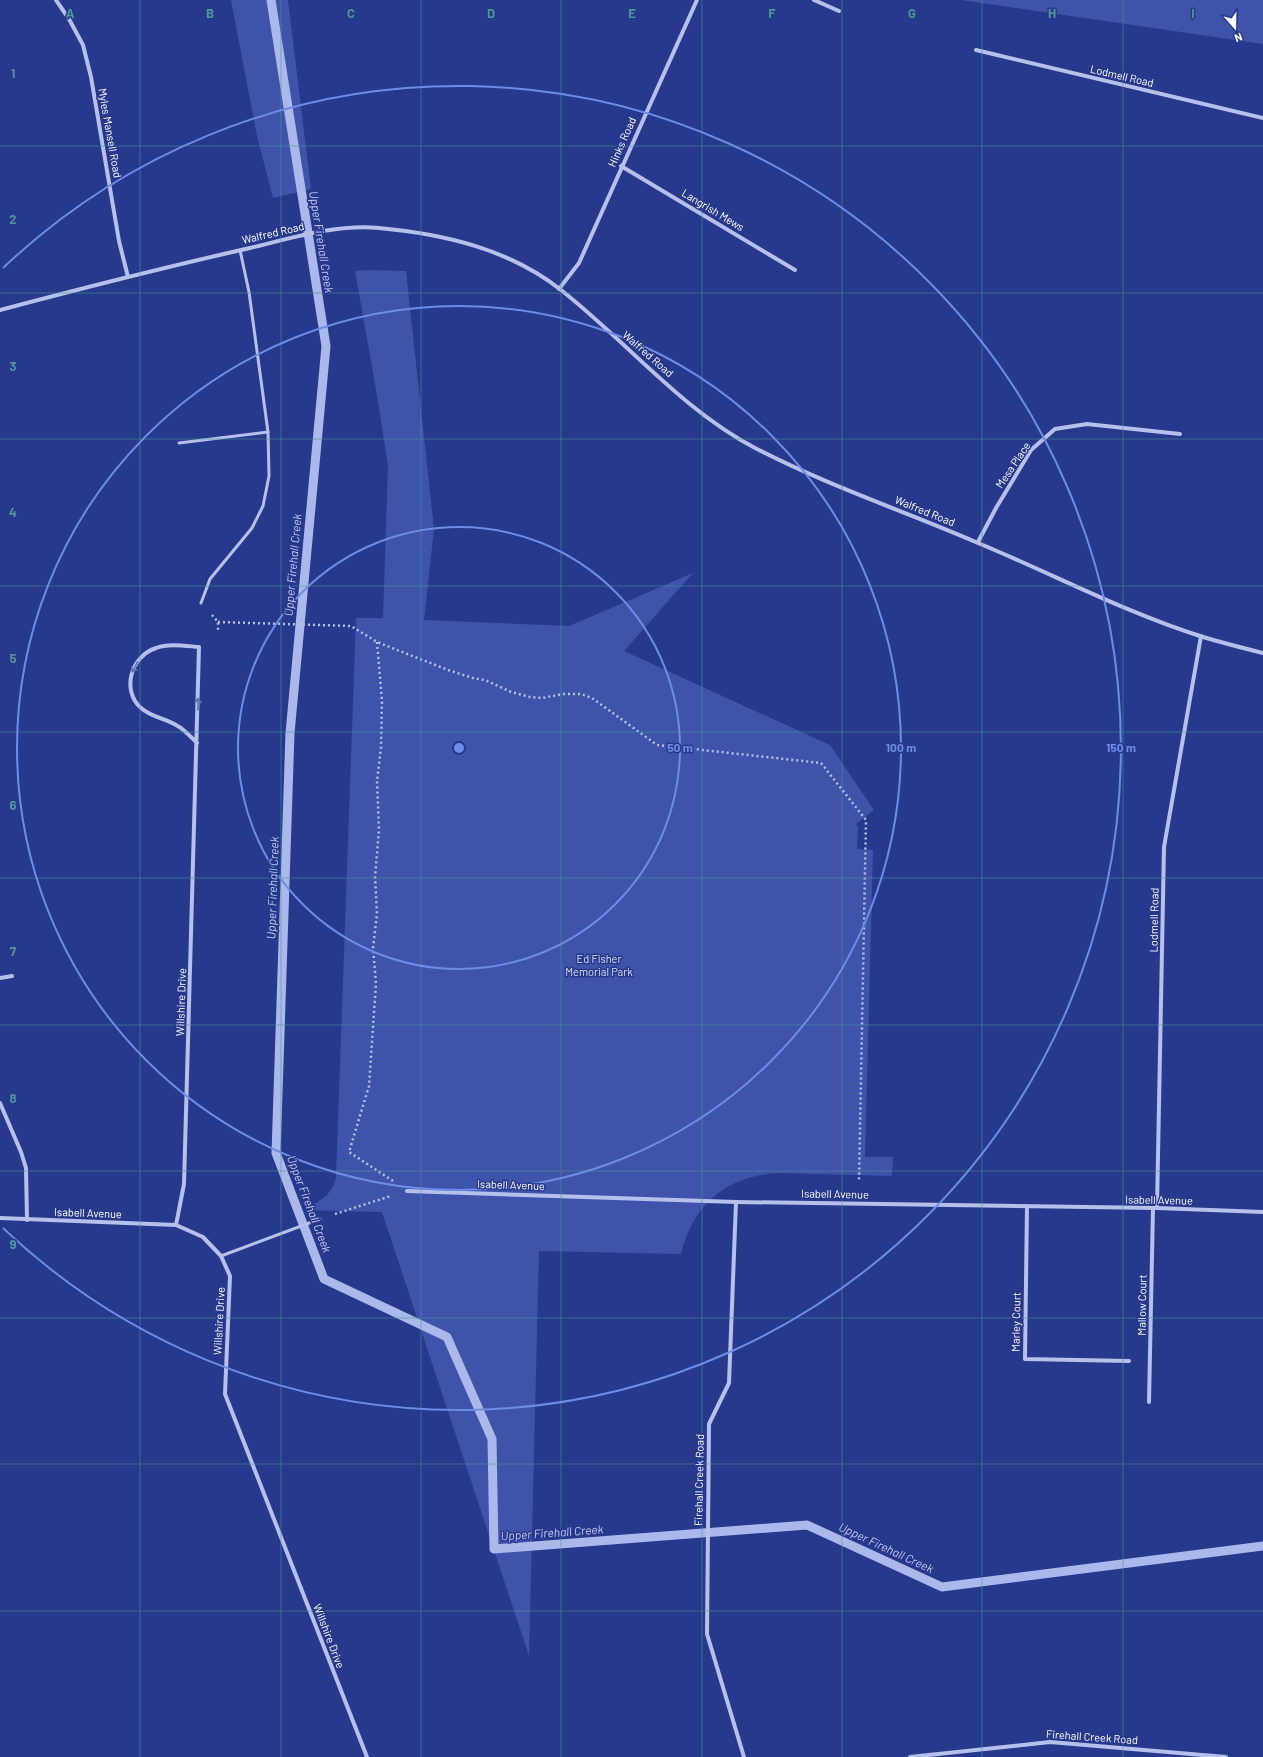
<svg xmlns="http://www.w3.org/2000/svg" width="1263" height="1757" font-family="Barlow,sans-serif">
  <rect width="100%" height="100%" fill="#27398c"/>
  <g fill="#4053ab">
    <path d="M231,0H288L311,189L273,198L257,136Z"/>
    <path d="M961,0H1263V44Z"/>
    <path d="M368,270L406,271L434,529L424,620L569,626L693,573L624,651L830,745L874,810L856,824L858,827L857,849L873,850L865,1157H893L892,1176L779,1173C727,1175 693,1204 681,1254L539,1251L529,1656L382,1212L305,1210C319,1201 333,1195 336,1177L356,618H383L388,466L377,395L355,271Z"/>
  </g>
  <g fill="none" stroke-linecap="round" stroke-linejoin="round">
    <path stroke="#abb8eb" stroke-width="9" d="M271,0L326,346L290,733L276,1153L324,1279L447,1337L492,1439L494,1549L807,1525L942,1587L1263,1546"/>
    <g stroke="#b6c0ea" stroke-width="2.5" stroke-dasharray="2 3" stroke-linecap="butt">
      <path d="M212,615L218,622V630"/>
      <path d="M218,622L351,626L377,642L448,670L473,678L485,680L511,692L530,697L542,698L564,694H581L592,698L657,745L821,763L866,820L859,1180"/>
      <path d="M377,642L382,701L381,747L377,781L379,830L375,877L377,914L373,948L376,983L369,1086L349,1152L393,1181"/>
      <path d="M335,1214L391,1196"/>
    </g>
    <g stroke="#b6c0ea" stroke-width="3">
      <path d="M179,443L268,432"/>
      <path d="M201,603L210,579L252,528L263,506L269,476L268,432L249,292L240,250"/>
      <path d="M221,1256L320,1219"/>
    </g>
    <g stroke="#b6c0ea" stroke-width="4">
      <path d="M56,0L69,19L83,45L91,77L119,241L128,277"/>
      <path d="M814,0L839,11"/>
      <path d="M976,50L1263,118"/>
      <path d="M621,166L795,270"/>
      <path d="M559,289L579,263L697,0"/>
      <path d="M0,310C83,288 166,267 250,248C292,238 336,224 379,228C444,234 509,249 561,290C626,341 681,409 755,448C826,485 904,511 978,543C1053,574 1126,613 1203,637C1223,643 1243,648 1263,653"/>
      <path d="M978,542L996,508L1031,450L1055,429L1087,424L1180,434"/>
      <path d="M197,743C191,737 184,729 176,725C164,718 151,717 141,708C121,690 131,656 156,648C168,643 186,646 199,647L184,1184L176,1225L203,1237L221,1256L230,1276L225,1394L367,1757"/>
      <path d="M0,978L12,976"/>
      <path d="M0,1103L21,1152L26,1168L27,1220"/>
      <path d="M407,1191L736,1202L1157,1208L1263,1212"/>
      <path d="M736,1202L729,1383L709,1424L707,1634L744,1757"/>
      <path d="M1027,1206L1025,1359L1129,1361"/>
      <path d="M1157,1208L1164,847L1201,636"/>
      <path d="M0,1218L176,1225"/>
      <path d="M1149,1402L1153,1208"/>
      <path d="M910,1757L1050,1742L1226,1757"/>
    </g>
  </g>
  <defs><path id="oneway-shaft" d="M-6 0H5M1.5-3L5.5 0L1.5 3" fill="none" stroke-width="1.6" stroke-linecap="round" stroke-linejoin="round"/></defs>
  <g stroke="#606fb2">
    <use href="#oneway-shaft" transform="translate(135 667) rotate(118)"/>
    <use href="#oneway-shaft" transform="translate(198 704) rotate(-89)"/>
  </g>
  <path fill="none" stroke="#4b9892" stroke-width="1" stroke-opacity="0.55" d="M140,0V1757M281,0V1757M421,0V1757M561,0V1757M702,0V1757M842,0V1757M982,0V1757M1123,0V1757M0,146H1263M0,293H1263M0,439H1263M0,586H1263M0,732H1263M0,878H1263M0,1025H1263M0,1171H1263M0,1318H1263M0,1464H1263M0,1611H1263"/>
  <g fill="none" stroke="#6c8ce6" stroke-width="2">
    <circle cx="459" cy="748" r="221"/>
    <circle cx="459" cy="748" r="442"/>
    <path d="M3 268A662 662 0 1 1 3 1228"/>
  </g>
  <g text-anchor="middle" stroke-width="3" stroke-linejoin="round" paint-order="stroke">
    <g font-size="11" fill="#fff" stroke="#27398c">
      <text transform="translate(1122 76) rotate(13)" y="4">Lodmell Road</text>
      <text transform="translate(110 133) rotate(80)" y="4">Myles Mansell Road</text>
      <text transform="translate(622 142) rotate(-66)" y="4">Hinks Road</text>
      <text transform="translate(713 210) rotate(31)" y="4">Langrish Mews</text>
      <text transform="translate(273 233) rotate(-13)" y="4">Walfred Road</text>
      <text transform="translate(648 354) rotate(41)" y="4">Walfred Road</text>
      <text transform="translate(1013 465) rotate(-56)" y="4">Mesa Place</text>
      <text transform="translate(925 511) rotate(22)" y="4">Walfred Road</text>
      <text transform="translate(1154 920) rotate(-89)" y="4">Lodmell Road</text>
      <text transform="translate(181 1002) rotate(-88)" y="4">Willshire Drive</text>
      <text transform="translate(511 1185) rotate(2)" y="4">Isabell Avenue</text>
      <text transform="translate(835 1194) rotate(1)" y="4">Isabell Avenue</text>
      <text transform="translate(1159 1200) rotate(1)" y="4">Isabell Avenue</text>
      <text transform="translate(88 1213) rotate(2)" y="4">Isabell Avenue</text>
      <text transform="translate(1142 1305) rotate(-89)" y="4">Mallow Court</text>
      <text transform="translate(219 1321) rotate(-87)" y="4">Willshire Drive</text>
      <text transform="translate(1016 1322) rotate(-89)" y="4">Marley Court</text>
      <text transform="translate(699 1480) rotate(-89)" y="4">Firehall Creek Road</text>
      <text transform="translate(329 1636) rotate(69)" y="4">Willshire Drive</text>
      <text transform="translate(1092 1737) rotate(4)" y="4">Firehall Creek Road</text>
    </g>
    <g font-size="11" fill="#dbe0f8" stroke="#27398c">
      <text x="599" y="963">Ed Fisher<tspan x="599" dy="13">Memorial Park</tspan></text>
    </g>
    <g font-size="12" font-style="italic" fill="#c2cbf1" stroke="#27398c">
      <text transform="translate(321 242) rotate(81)" y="4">Upper Firehall Creek</text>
      <text transform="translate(293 565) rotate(-85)" y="4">Upper Firehall Creek</text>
      <text transform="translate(273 888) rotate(-88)" y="4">Upper Firehall Creek</text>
      <text transform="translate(309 1204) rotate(69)" y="4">Upper Firehall Creek</text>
      <text transform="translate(552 1533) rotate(-4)" y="4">Upper Firehall Creek</text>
      <text transform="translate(886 1548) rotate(25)" y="4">Upper Firehall Creek</text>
    </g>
  </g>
  <g font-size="13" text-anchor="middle" font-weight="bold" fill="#4b9892" stroke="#27398c" stroke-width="3" stroke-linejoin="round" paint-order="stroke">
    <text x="70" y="18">A</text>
    <text x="210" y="18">B</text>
    <text x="351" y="18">C</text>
    <text x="491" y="18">D</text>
    <text x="632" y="18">E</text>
    <text x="772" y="18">F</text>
    <text x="912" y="18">G</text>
    <text x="1052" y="18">H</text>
    <text x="1193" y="18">I</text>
    <text x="13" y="78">1</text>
    <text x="13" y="224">2</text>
    <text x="13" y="371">3</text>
    <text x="13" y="517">4</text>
    <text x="13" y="663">5</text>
    <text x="13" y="810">6</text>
    <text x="13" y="956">7</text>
    <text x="13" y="1103">8</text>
    <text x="13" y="1249">9</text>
  </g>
  <circle cx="459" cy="748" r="6" fill="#6c8ce6" stroke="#27398c" stroke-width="2"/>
  <g font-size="12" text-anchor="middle" font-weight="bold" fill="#6c8ce6" stroke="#27398c" stroke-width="3" stroke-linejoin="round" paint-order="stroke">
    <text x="680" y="752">50 m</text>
    <text x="901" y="752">100 m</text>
    <text x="1121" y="752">150 m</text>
  </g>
  <g transform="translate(1235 28) rotate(160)" stroke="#27398c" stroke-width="3" paint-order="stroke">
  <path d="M0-3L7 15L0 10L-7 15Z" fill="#ffffff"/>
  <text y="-6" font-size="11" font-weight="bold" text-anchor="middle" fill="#ffffff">N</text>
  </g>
</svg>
